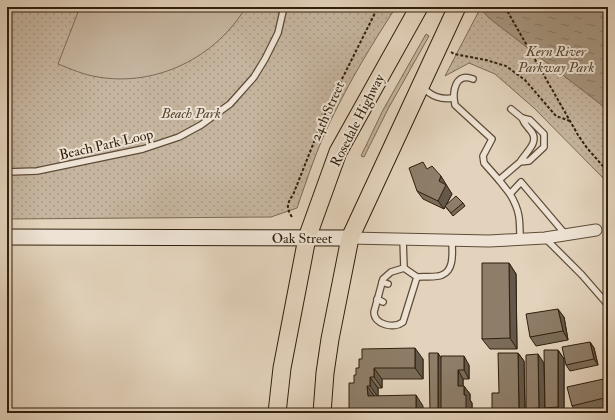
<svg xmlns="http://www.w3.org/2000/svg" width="615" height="420" font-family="'IM FELL Double Pica',serif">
  <defs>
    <pattern id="grass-tufts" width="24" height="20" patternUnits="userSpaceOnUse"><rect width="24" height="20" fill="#c5b49e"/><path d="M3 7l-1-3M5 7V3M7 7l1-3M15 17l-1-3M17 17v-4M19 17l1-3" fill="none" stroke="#aa9a87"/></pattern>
    <pattern id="park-dots" width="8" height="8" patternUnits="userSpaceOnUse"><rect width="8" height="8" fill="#c5b49e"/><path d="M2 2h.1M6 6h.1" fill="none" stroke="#aa9a87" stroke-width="1.8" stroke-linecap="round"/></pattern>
    <pattern id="water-ripples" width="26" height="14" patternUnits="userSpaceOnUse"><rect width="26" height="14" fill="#a69680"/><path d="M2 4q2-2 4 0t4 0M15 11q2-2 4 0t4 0" fill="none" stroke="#887a67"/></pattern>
  </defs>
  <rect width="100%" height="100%" fill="#e3d3bc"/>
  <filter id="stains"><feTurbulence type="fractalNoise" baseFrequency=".005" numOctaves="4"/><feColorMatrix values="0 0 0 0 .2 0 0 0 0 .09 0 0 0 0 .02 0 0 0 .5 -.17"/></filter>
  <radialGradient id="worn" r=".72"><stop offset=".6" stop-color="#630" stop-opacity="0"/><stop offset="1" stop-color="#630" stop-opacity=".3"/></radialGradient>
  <path fill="url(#grass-tufts)" stroke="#7b6a55" d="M426,34L429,36L388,109L364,157L361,156L383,110Z"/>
  <g fill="url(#park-dots)" stroke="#7b6a55">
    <path d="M7,7H396C372,44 349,82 330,122C317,149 307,179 297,208L271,217L7,219Z"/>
    <path d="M481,7H608V183L534,108L495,74L469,63L445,76Z"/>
  </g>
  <path fill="#c5b49e" stroke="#7b6a55" d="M80,7H246C216,57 157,87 98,77C84,75 71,69 58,64Z"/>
  <path fill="url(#water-ripples)" stroke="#776652" d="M479,7H608V110L489,18Z"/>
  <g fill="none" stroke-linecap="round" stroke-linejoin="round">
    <defs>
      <g id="lane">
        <path d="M473,79C455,72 452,92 455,105L492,139L483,156L484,163L499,180"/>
        <path d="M423,88C432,96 440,100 453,98"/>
        <path d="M511,109L522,118"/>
        <path d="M7,172L37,171L143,149L179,137L201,125L230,104L254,77L265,59L278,33L284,7"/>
        <path d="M510,194L499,180L520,162L529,161L544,147V134L530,120L522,118C524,124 527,126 531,131C540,142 526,152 520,162"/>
        <path d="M545,238L582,275L608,305"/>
        <path d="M403,239L404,268"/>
        <path d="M520,240C520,219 520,211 510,194L521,182L566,235"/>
        <path d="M404,268L417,277L403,322C394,329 374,325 374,312L383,279L391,272Z"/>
        <path d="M417,277C424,276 436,278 442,275C455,270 452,251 452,241"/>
        <path d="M382,282L388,284"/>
        <path d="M377,299L383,302"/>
      </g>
      <path id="street" d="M350,238L489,241L545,238L596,230"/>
      <path id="secondary" d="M7,237L350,238"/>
      <g id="primary">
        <path d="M277,413L282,368L307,238L338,152L419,7"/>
        <path d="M322,413L325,373L330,339L350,238L457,7"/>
      </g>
    </defs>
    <use href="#lane" stroke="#5e4c38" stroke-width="8"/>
    <use href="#street" stroke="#5e4c38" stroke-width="13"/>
    <use href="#secondary" stroke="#311f0c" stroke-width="17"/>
    <use href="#primary" stroke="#311f0c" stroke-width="19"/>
    <g stroke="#311f0c" stroke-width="2" stroke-dasharray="3 2" stroke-linecap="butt">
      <path d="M505,7L578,135L587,148L608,172"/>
      <path d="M451,52L454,54L486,60L506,66L525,80L556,116L570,121"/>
      <path d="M292,217C286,208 287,203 293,195L327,109L378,7"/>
    </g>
    <use href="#lane" stroke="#ede2d3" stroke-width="5.5"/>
    <use href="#street" stroke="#ede2d3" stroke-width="11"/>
    <use href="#secondary" stroke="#ede2d3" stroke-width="15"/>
    <use href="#primary" stroke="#e3d3bc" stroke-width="17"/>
  </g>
  <g fill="#7a6c59" stroke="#311f0c">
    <path d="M428,169L446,185V186L452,194L446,205L463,203L465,206L453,216L445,206L444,209L423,199L417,191Z"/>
    <path d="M509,263L516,274L517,349H490L482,339Z"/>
    <path d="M564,317L568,340L536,346L530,337Z"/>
    <path d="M590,342L594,348L598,365L570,371L566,365Z"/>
    <path d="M558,350L564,359V413H549L545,408Z"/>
    <path d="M518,353L524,361L525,413H495L492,409L499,393Z"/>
    <path d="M441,358L469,365V379H463V386L470,394V400L472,403V413H430Z"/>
    <path d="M362,359H423V379H382V388H378V396L423,406L349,413L354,383Z"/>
    <path d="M544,363L545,413H530L526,409Z"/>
    <path d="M608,378V407L583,413H577L572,406Z"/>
  </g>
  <g fill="#635849" stroke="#311f0c">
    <path d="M441,176L452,194L444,209L438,201L439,181Z"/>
    <path d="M509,263L516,274L517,349L510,338Z"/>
    <path d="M558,309L564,317L568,340L563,331Z"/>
    <path d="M590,342L594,348L598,365L594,359Z"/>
    <path d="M415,348L423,359V379L415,368Z"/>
    <path d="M558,350L564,359V413H562L558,407Z"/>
    <path d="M438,353L442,359V413H438Z"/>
    <path d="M518,353L524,361L525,413H520L519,411Z"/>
    <path d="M538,354L544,363L545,413H542L539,408Z"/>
    <path d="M464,356L469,365V379L464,370Z"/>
    <path d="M374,368L382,379V388L374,377Z"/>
    <path d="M458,370L463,379V394L458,386Z"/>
    <path d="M370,377L378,388V397L370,386Z"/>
    <path d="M367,386L375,397L368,396Z"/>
    <path d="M464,386L470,394V400L472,403V413H468L466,411L464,395Z"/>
    <path d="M416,395L423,406V413H416Z"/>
  </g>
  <g fill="#8e7d68" stroke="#311f0c">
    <path d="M423,162L427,169L432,166L441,176L439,181L446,185L438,201L417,191L409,168Z"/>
    <path d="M456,196L463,203L451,213L445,206Z"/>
    <path d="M482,263H509L510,338L482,339Z"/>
    <path d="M558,309L563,331L530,337L526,314Z"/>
    <path d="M590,342L594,359L566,365L562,347Z"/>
    <path d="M415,348V368H374V377H370V386H367L368,396L416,395V413H349V383H354V375H356V368H359V359H362V349Z"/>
    <path d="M544,350H558V407L545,408Z"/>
    <path d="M429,353H438V413H430Z"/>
    <path d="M498,353H518L519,411L499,412V409H492V393H499Z"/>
    <path d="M538,354L539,408L526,409V355Z"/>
    <path d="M441,356H464V370H458V386H464V395H466V411H460V413H441Z"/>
    <path d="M608,378V397L572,406L567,387Z"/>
  </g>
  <g text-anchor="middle" stroke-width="4" stroke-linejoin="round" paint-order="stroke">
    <g font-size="14" font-style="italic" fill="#564430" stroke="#ede2d3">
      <text x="556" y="56">Kern River<tspan x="556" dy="16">Parkway Park</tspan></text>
      <text x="191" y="118">Beach Park</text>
    </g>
    <g font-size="14" fill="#311f0c" stroke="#ede2d3">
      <text transform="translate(327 111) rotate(-66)" y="5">24th Street</text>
      <text transform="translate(357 120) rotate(-63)" y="5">Rosedale Highway</text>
      <text transform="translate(106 144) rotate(-13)" y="5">Beach Park Loop</text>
      <text x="302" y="243">Oak Street</text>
    </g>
  </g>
  <rect width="615" height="420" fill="none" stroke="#e3d3bc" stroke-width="24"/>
  <rect x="8" y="8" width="599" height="404" fill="none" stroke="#311f0c" stroke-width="2"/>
  <rect x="12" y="12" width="591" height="396" fill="none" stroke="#311f0c"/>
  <rect width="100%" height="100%" filter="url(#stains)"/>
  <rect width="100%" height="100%" fill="url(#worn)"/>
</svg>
